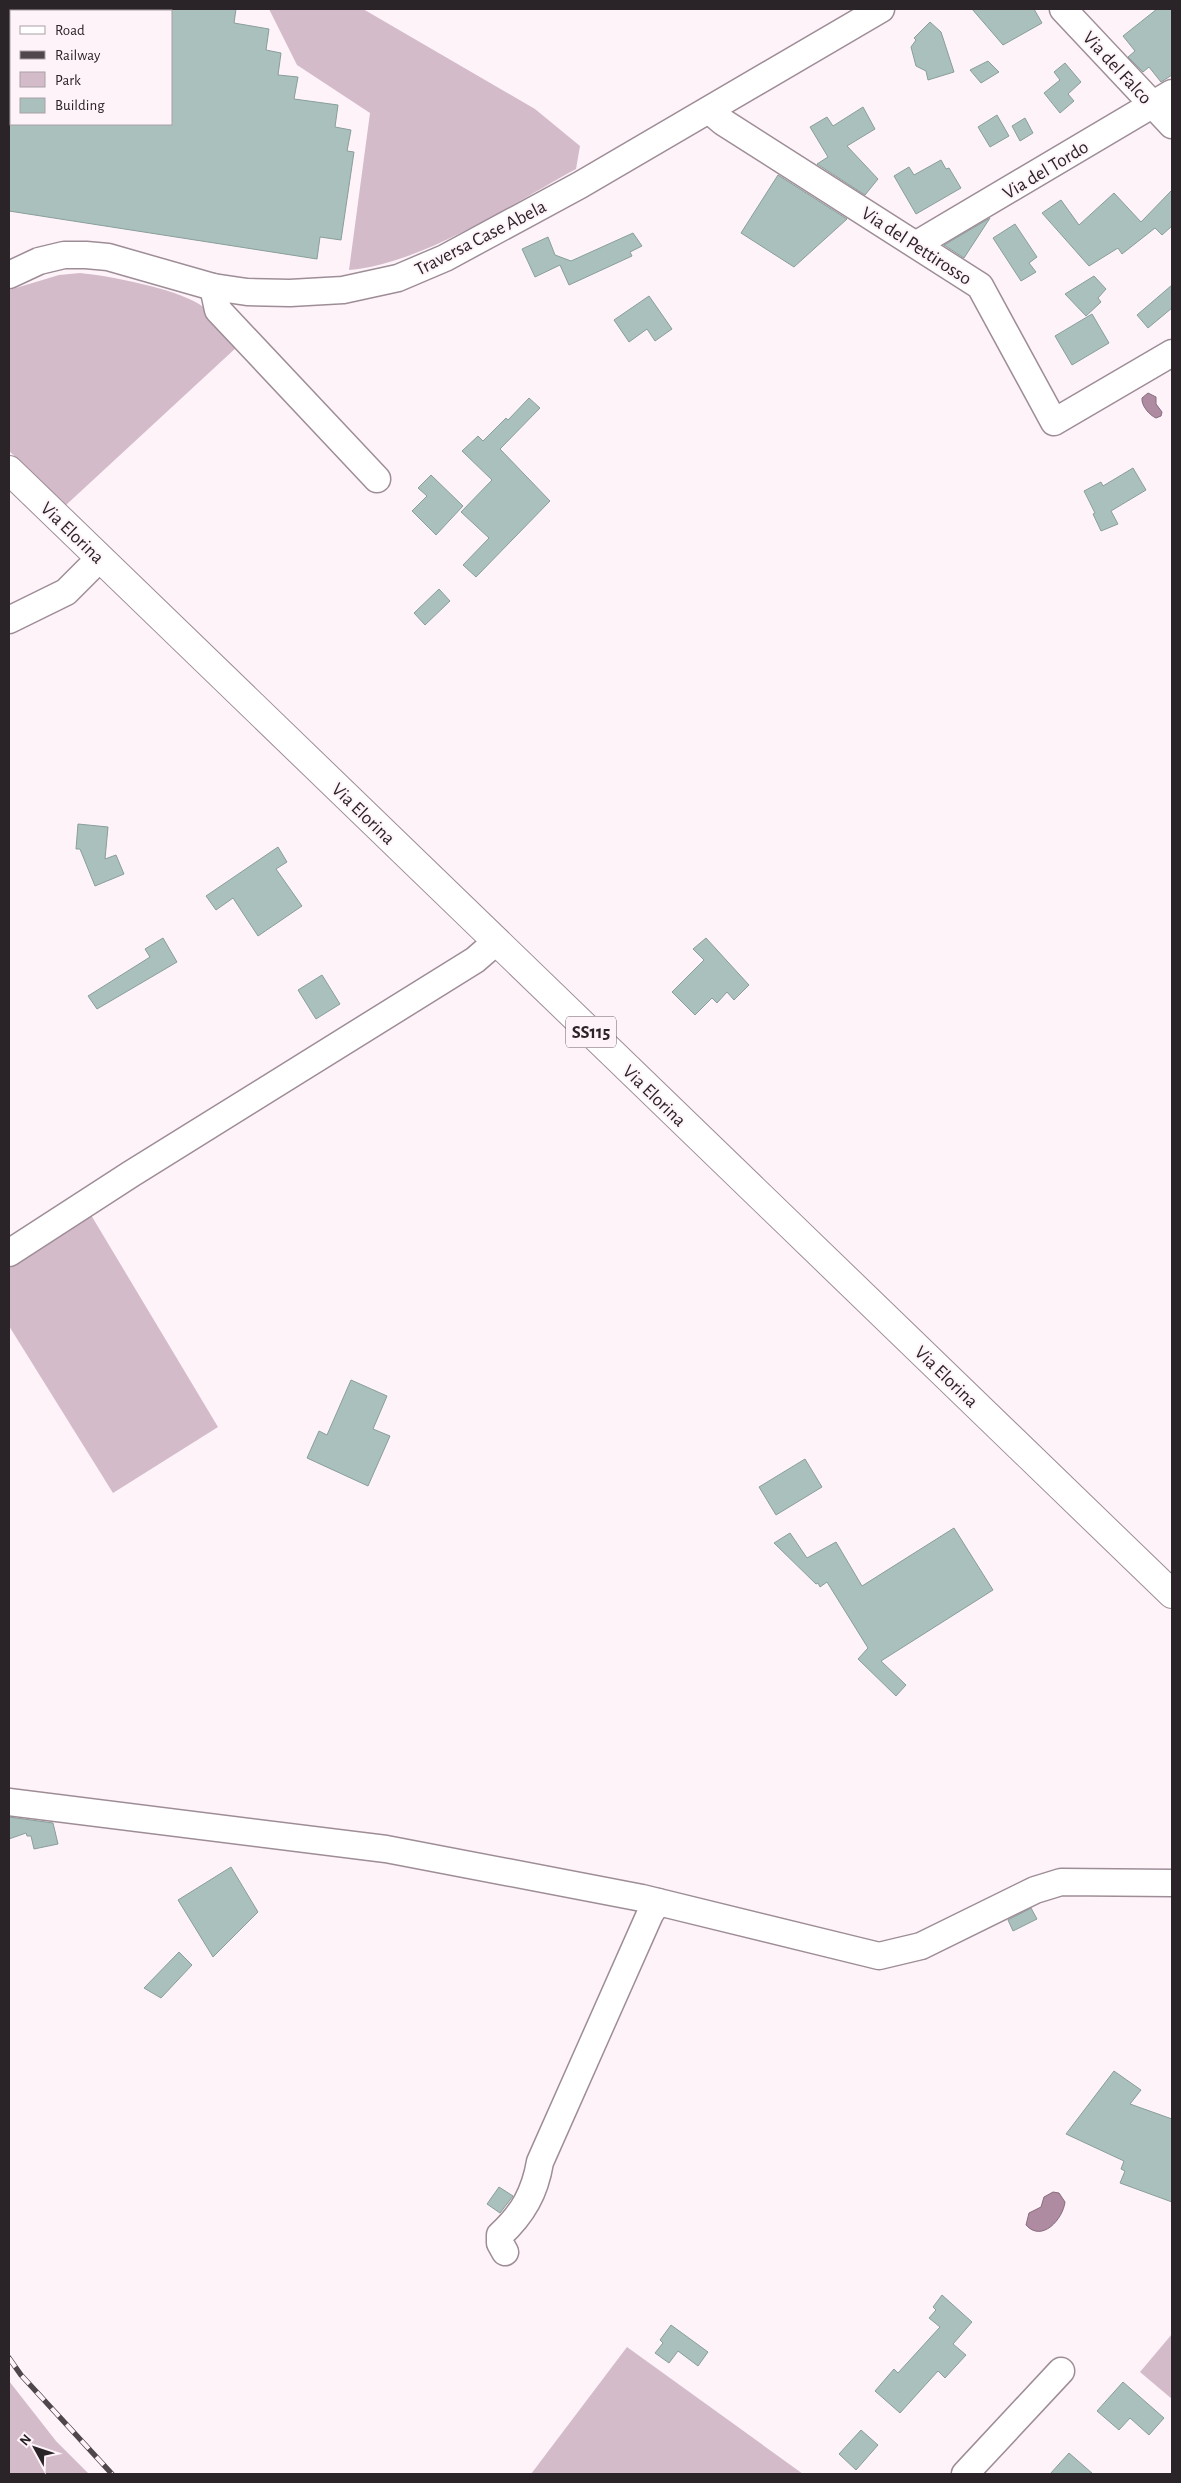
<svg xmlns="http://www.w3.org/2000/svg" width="1181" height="2483" font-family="'Alegreya Sans',sans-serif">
  <rect width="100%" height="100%" fill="#fef3f9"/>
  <g fill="#d4bbca">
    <path d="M269,9H363L535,109L580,146L576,169C512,204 422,264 349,270L370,113L297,65Z"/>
    <path d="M80,273C110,276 173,288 199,304C214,313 226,333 238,346L66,505L9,451V290L59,275Z"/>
    <path d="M91,1215L218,1427L113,1493L9,1326V1268Z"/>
    <path d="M1172,2334V2399L1140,2372Z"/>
    <path d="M627,2347L803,2474H531Z"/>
    <path d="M9,2381L56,2441L89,2474H9Z"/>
  </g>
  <g fill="#af8ba2" stroke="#876c7d">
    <path d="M1148,393L1156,397V404L1162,412L1161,416L1156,418C1149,415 1141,405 1142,398Z"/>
    <path d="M1053,2192L1059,2193L1065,2202C1063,2219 1042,2243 1026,2225L1029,2213L1041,2207L1044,2197Z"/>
  </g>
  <g fill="#aac0bc" stroke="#899e9a">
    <path d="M171,9H236L234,23L269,29L266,50L281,53L278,75L298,77L294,99L338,105L335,127L351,130L347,151L354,152L341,240L320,237L317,259L9,211V124H171Z"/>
    <path d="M972,9H1034L1042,23L1003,45Z"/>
    <path d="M1157,9H1172V75L1161,82L1149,67L1143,72L1128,57L1135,51L1123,36Z"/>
    <path d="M930,22L941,32L954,72L928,80L926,71L916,66L911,47L916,40L914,38Z"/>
    <path d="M988,61L999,72L981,83L970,70Z"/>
    <path d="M1065,63L1081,82L1068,94L1074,101L1060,113L1044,93L1060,80L1054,72Z"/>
    <path d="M863,107L875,129L847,146L878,179L865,195L817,164L828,157L810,127L827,117L833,126Z"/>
    <path d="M997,115L1009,136L990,147L978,127Z"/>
    <path d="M1025,118L1033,133L1020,141L1012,126Z"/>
    <path d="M941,160L946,169L949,168L961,188L916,214L894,176L909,167L914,175Z"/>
    <path d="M778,175L847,219L794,267L741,233Z"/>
    <path d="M1172,190V226L1162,235L1155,228L1122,254L1118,248L1089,266L1042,213L1061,200L1079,225L1114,193L1141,222Z"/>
    <path d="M990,218L964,258L944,245Z"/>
    <path d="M1015,224L1037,257L1029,263L1036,272L1021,281L993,238Z"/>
    <path d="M633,233L642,246L630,252L632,256L569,285L560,265L535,277L522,249L548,237L555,255L571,261Z"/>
    <path d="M1094,276L1106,289L1098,298L1101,302L1086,316L1065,294Z"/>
    <path d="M1172,285V308L1148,328L1137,315Z"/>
    <path d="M649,296L672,329L655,341L647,329L629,342L614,320Z"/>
    <path d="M1092,314L1109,343L1072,365L1055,336Z"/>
    <path d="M529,398L540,408L500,449L550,501L476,577L463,565L489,538L461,512L492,480L462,451L478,436L483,441L506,418L508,420Z"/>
    <path d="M1133,468L1146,490L1111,511L1118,524L1101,531L1093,514L1095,513L1084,491L1101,482L1103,486Z"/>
    <path d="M431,475L463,506L436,535L412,511L427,496L418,488Z"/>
    <path d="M439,589L450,601L425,625L414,613Z"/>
    <path d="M78,824L108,827L105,859L116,855L124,874L95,886L80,849H76Z"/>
    <path d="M278,847L287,862L276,869L302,906L258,936L233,898L216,910L206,896Z"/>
    <path d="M163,938L177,962L97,1009L88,996L150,957L145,949Z"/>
    <path d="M706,938L749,985L734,1000L727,992L717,1003L712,998L695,1015L672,992L704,960L693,949Z"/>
    <path d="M322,975L340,1004L316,1019L298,990Z"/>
    <path d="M351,1380L387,1396L373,1429L390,1436L368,1486L307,1458L319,1431L327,1435Z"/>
    <path d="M805,1459L822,1487L776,1515L759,1487Z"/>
    <path d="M954,1528L993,1590L881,1661L906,1685L896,1696L858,1659L868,1648L827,1582L820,1587L818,1583L816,1584L774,1543L790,1533L807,1558L836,1542L862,1586Z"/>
    <path d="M9,1817L53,1823L58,1844L34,1849L31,1836H27L26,1833L9,1839Z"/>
    <path d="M231,1867L258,1912L213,1957L178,1900Z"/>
    <path d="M1031,1908L1037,1919L1013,1931L1008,1920Z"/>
    <path d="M179,1952L192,1965L161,1998L144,1988Z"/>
    <path d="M1114,2071L1141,2090L1130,2104L1172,2119V2202L1120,2183L1125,2171L1121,2169L1124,2161L1066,2134Z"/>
    <path d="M499,2187L513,2196L500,2213L487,2204Z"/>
    <path d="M942,2295L972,2322L953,2344L966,2355L945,2378L938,2371L900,2413L875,2391L894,2369L898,2373L940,2327L929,2318L936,2310L933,2307Z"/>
    <path d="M671,2325L708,2352L698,2366L678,2351L669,2363L655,2353L663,2343L660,2340Z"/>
    <path d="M1123,2382L1164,2418L1149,2435L1130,2418L1119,2430L1097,2411Z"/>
    <path d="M861,2430L878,2445L856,2470L839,2454Z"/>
    <path d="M1069,2453L1093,2474H1050Z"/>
  </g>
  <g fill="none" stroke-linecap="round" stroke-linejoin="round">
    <defs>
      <g id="minor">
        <path d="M1063,9L1172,125"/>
        <path d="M710,111L723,122L980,286L1054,422L1172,353"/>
        <path d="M917,244L1172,93"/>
        <path d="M9,275L39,261L64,255H86L108,257L213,287L247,292L290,293L343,290L398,278L445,258L580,185L881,9"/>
        <path d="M213,287L218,310L377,479"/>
        <path d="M9,620L66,592L100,558"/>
        <path d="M9,1253L131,1174L475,960L497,941"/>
        <path d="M9,1802L386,1849L642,1898L879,1956L921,1946L1035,1890L1061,1882L1172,1883"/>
        <path d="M505,2252L500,2243V2235C523,2214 535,2192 540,2162L650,1914L658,1902"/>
        <path d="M965,2474L1061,2371"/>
      </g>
      <path id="major" d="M9,470L1172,1594"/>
    </defs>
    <use href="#minor" stroke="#9e8d97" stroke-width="29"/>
    <use href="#major" stroke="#9e8d97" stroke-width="30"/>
    <use href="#minor" stroke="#fff" stroke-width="26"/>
    <use href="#major" stroke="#fff" stroke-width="28"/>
    <defs>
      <path id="rail" d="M9,2358L21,2375L112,2474"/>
    </defs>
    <use href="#rail" stroke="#4f474b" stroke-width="5.5"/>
    <use href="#rail" stroke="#fef3f9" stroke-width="4" stroke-dasharray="11" stroke-linecap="butt"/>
  </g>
  <g text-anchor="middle" stroke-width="4" stroke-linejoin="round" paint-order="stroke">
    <rect fill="#fef3f9" stroke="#6a6166" stroke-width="1" x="566" y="1016.5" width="50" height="31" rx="4"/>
    <g font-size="18" font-weight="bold" fill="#2a2327">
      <text x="591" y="1038">SS115</text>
    </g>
    <g font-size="19" fill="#2a2327" stroke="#fef3f9">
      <text transform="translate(1118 67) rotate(47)" y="7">Via del Falco</text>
      <text transform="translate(1045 169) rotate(-31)" y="7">Via del Tordo</text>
      <text transform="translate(480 237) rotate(-27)" y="7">Traversa Case Abela</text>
      <text transform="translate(917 245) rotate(33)" y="7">Via del Pettirosso</text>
      <text transform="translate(73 532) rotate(44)" y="7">Via Elorina</text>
      <text transform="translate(364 813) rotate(44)" y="7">Via Elorina</text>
      <text transform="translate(655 1095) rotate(44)" y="7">Via Elorina</text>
      <text transform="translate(947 1376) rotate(44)" y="7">Via Elorina</text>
    </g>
  </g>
  <rect width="1181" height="2483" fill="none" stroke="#2a2327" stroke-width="20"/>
  <rect x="10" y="10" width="162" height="115" fill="#fef3f9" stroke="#a9a0a5"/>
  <rect x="20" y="26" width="25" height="8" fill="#ffffff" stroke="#a9a0a5"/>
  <text x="55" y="35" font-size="15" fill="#2a2327">Road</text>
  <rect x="20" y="51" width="25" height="8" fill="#4f474b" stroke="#a9a0a5"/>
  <text x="55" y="60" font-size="15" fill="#2a2327">Railway</text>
  <rect x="20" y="72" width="25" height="15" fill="#d4bbca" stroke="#a9a0a5"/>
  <text x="55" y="85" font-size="15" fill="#2a2327">Park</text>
  <rect x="20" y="98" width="25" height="15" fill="#aac0bc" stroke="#a9a0a5"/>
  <text x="55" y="110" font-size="15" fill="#2a2327">Building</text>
  <g transform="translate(35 2448) rotate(310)" stroke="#fef3f9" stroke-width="4" paint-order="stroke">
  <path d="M0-4L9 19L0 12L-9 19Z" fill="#2a2327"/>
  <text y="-8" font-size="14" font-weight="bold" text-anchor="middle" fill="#2a2327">N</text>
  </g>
</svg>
